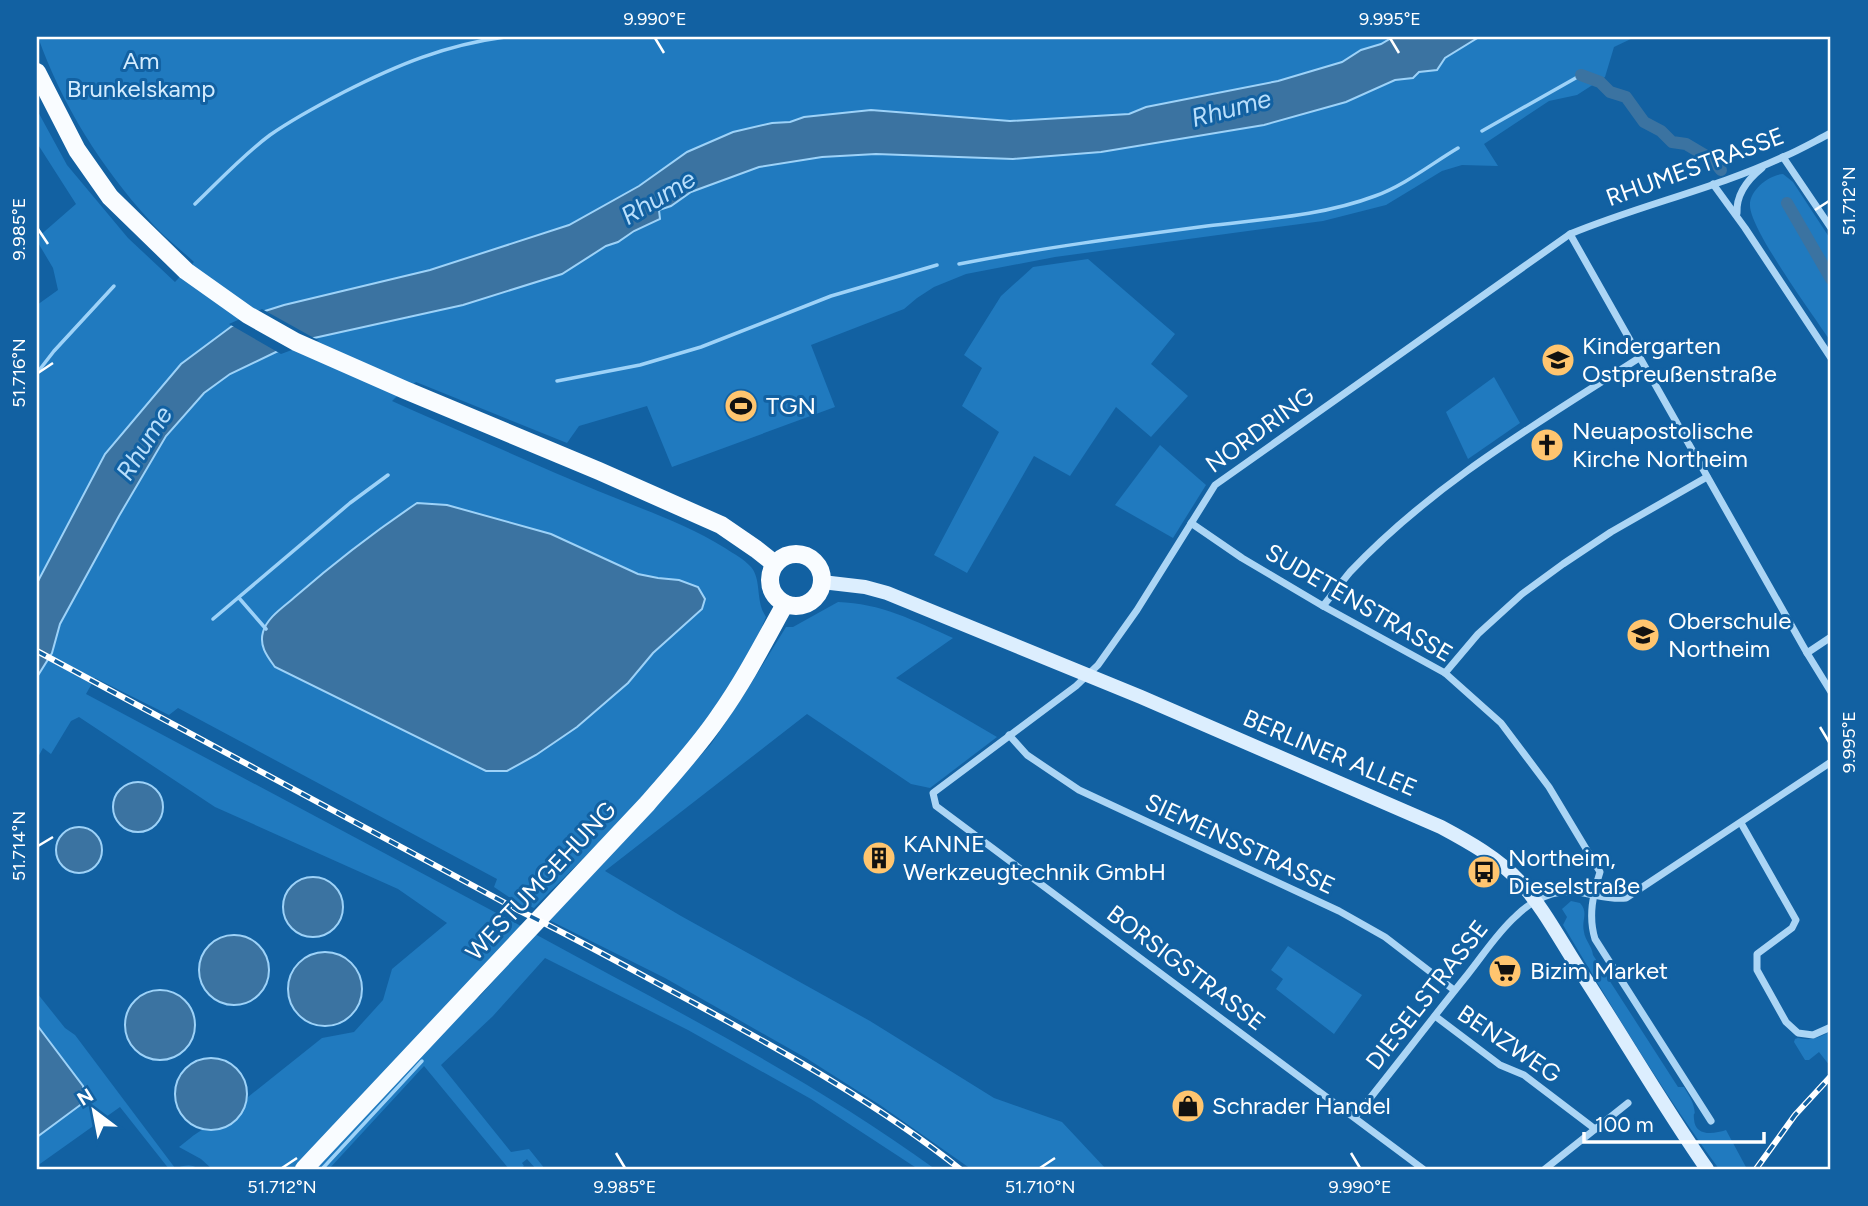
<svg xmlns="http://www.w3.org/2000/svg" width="1868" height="1206" font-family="Figtree,sans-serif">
  <rect width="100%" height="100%" fill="#1261a2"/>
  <g fill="#207abf">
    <path d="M38,37H1635L1614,47L1605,77L1577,95L1549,101L1484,144L1498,166L1462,165L1442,171L1386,205L1323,221L1055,257L966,274L934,287L917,298L904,309L811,345L835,407L672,467L647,406L579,426L567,443L416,382L395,398L392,401L412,410C474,437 536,465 598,491C641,509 685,523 725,548C734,554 744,559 751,567C762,580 755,601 766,617C718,733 620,820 534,908L527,905L524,907L494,887L497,879L178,708L169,715L95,678L86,694L521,926L294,1169H212L201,1159L179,1147C186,1142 194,1134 202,1130C206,1128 213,1130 218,1129C235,1125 243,1113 248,1097L322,1038L354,1032L383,1000L392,969L447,923L398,889L215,807L79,717L71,721L51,754L43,748L37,759V305L58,290L53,268L37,241V238L76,204L37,143V110L67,165L128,238L175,282L194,262C179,248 163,236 150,221C101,167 62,105 38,37Z"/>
    <path d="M1783,174L1793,182L1831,240V342C1814,316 1751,231 1750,206C1749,190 1769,175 1783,174Z"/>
    <path d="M1088,259L1175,334L1151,364L1188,396L1151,437L1116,407L1070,476L1034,456L967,573L934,555L999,432L962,406L982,368L964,355L1001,296L1033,267Z"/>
    <path d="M1494,377L1520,423L1468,459L1446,412Z"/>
    <path d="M1160,445L1206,485L1173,538L1115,505Z"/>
    <path d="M838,602C880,603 915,621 953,638L896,678L997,737L930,788L911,784L807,714L605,871L681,916L870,1021L994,1098L1062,1122L1106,1169H971L880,1105L806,1058L665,978L549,920L599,868L711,744L742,698L786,627H793Z"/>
    <path d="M1571,901L1580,903C1589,913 1581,920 1584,932C1585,940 1592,946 1593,955L1678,1087H1684C1688,1094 1693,1101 1694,1108C1696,1118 1693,1109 1694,1119C1695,1137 1714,1134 1726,1130L1747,1169H1719C1662,1091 1612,1008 1563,925L1567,917L1562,909Z"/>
    <path d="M535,934C670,1008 810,1078 935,1169H918L811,1099L688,1030L545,958L493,1016L441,1065L511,1152L529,1149L545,1169H536L527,1159L522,1163L524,1166L520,1169H509L424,1066L329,1169H314L472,1001L480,996Z"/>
    <path d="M1288,946L1362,995L1334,1034L1276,989L1283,979L1271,970Z"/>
    <path d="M37,993L65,1028L75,1035L175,1168C183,1166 192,1163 198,1169H169L120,1107L37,1166Z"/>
    <path d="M1831,1030V1064L1830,1066L1819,1052L1809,1060H1805L1794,1042L1795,1039L1798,1038C1811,1041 1821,1038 1831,1030Z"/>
  </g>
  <g fill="#3b73a1" stroke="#9dd2f8" stroke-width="2">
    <path d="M1393,37H1479L1445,58L1437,70L1419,72L1413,78L1395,80L1346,102L1264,125L1101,152L1013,159L876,154L822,157L759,167L691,192L671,206L659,210L660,219L634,231L618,242L606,246L562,274L463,305L314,338L276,352L230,374L204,393L166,436L119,516L60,624L52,653L37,677V583L105,454L181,364L232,326L265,311L284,305L430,270L569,225L639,186L687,152L733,132L772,123L790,122L804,117L871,110L1010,121L1129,114L1146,107L1278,81L1342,62L1361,50L1381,44Z"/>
    <path d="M417,503L447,505L551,534L638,574L658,578L679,580L698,587L705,599L702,609L653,653L628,683L577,727L536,755L507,771H486L275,667C267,656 259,646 263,632C267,617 285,606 296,596C334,563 374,532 417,503Z"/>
    <circle cx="138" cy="807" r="25"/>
    <circle cx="79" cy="850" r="23"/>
    <circle cx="313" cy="907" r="30"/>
    <circle cx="234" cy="970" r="35"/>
    <circle cx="325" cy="989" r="37"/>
    <circle cx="160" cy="1025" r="35"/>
    <path d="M37,1025L83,1086L85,1095L83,1103L37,1137Z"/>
    <circle cx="211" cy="1094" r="36"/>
  </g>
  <path fill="#1261a2" d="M262,309L314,338L319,340L281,354L229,324Z"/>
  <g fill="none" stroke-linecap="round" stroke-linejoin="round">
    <g stroke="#9dd2f8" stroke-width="3.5">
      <path d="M1482,131L1581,75"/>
      <path d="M195,204C219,181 243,155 270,135C293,119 319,105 344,92C397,65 445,45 505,37"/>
      <path d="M959,264C1041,248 1124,237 1207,226C1263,219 1322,216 1375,196C1405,185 1431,164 1458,148"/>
      <path d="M37,373L54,351L114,286"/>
      <path d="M557,381L640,365L701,347L831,296L937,265"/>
      <path d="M239,598L266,629"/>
      <path d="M213,619L350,503L388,475"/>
      <path d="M322,1169L422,1061"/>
    </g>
    <g stroke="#3b73a1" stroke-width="12">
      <path d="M1581,75L1600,82L1610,92L1626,97L1644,122L1661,131L1672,142L1686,144L1713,160L1721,170"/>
      <path d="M1787,203L1831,279"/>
    </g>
    <g stroke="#abd5f5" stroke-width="7">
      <path d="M1783,157L1831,228"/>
      <path d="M1713,184L1745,228L1831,358"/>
      <path d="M1737,213C1736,194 1747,180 1762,168"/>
      <path d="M1570,234L1807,653L1831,692"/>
      <path d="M1191,523L1242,558L1323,606L1445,673L1501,723L1549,787L1600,872C1593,894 1588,916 1595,939L1711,1121"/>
      <path d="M1323,606C1332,595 1341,583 1350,572C1434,483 1538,423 1639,358"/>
      <path d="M1807,653L1831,637"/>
      <path d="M1445,673L1478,634L1522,594L1563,564L1611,532L1707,477"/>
      <path d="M1009,735L1027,755L1079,790L1339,911L1385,937L1454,990"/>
      <path d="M1741,823L1796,920L1792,928L1757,954V970L1786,1022L1798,1033L1813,1035L1831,1027"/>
      <path d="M1435,1016L1500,1065L1524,1075L1595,1129"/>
      <path d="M1355,1117C1393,1070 1430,1021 1468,974C1484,954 1497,933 1516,916C1526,906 1539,898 1552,894C1578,886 1601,901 1626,898L1831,762"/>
      <path d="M1423,1169L936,806L933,793L1076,686L1098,665L1137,610L1215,485L1570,234C1640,205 1714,189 1783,157C1800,150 1815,141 1831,133"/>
      <path d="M1545,1169L1628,1103"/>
    </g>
    <path stroke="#dceefe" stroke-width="14" d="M822,582L865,587L887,593L1141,697L1441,827C1469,842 1498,858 1520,882C1542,906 1559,938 1577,966C1621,1033 1661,1103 1707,1169"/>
    <g stroke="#f9fcff" stroke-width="18">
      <path d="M37,72L77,150L110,197L186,271L248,315L296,342L405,390L599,471L721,525L756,549L775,564"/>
      <circle cx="796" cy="580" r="26"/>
      <path d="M304,1169L647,804C672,775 698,747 719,716C744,681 764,642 785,604"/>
    </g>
    <defs>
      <g id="rail">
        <path d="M37,651L520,911C579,940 636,972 694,1003C784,1052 880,1105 960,1169"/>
        <path d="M1756,1169L1795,1115L1831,1076"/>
      </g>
    </defs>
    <use href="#rail" stroke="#fff" stroke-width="6"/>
    <use href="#rail" stroke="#1261a2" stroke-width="3.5" stroke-dasharray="10" stroke-linecap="butt"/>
  </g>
  <path fill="none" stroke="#fff" stroke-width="2.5" d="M655,38L664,53M1390,38L1399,53M1815,210L1829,201M38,229L48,244M38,373L53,363M1820,727L1829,742M38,846L53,837M616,1153L625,1168M1351,1153L1360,1168M282,1168L297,1158M1040,1168L1055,1158"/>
  <defs>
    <symbol id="school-disc" viewBox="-11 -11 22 22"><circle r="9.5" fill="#ffc56f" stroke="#1261a2"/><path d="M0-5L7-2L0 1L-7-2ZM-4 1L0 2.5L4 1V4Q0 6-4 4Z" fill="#111"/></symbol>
    <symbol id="stadium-disc" viewBox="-11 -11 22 22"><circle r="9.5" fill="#ffc56f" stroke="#1261a2"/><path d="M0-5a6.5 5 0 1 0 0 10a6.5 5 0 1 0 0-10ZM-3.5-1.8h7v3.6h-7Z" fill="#111"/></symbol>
    <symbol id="church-disc" viewBox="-11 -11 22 22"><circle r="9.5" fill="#ffc56f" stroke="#1261a2"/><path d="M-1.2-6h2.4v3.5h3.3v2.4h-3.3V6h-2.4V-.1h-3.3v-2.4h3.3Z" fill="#111"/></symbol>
    <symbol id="building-disc" viewBox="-11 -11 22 22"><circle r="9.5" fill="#ffc56f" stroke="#1261a2"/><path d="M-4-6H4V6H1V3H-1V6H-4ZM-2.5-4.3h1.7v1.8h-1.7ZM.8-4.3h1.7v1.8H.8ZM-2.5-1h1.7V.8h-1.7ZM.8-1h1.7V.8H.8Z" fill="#111"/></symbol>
    <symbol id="bus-disc" viewBox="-11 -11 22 22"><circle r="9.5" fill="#ffc56f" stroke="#1261a2"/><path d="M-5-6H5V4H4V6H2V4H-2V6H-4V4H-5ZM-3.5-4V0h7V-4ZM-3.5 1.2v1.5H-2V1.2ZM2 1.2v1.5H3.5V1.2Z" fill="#111"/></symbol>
    <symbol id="supermarket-disc" viewBox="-11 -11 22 22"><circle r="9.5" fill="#ffc56f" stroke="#1261a2"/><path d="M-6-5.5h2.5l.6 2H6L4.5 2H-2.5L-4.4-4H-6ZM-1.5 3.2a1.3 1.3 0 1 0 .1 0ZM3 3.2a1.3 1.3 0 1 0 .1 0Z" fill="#111"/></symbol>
    <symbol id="shop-disc" viewBox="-11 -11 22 22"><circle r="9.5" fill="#ffc56f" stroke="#1261a2"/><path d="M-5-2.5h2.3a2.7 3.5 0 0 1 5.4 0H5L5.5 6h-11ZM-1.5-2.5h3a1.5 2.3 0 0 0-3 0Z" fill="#111"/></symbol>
  </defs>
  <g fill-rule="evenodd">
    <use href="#school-disc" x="1539" y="341" width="38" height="38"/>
    <use href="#stadium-disc" x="722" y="387" width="38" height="38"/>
    <use href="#church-disc" x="1528" y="426" width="38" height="38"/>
    <use href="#school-disc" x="1624" y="616" width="38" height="38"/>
    <use href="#building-disc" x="860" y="839" width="38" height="38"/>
    <use href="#bus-disc" x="1465" y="853" width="38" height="38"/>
    <use href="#supermarket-disc" x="1486" y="952" width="38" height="38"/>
    <use href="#shop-disc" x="1169" y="1087" width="38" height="38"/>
  </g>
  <g text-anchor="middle" stroke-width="6" stroke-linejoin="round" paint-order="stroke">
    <g font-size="24" fill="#d4ecfe" stroke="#1261a2">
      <text x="141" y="69">Am<tspan x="141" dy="28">Brunkelskamp</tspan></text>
    </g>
    <g font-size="24" fill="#fff" stroke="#1261a2">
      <text transform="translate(1695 167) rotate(-20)" y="8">RHUMESTRASSE</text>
      <text transform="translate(1260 430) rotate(-36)" y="8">NORDRING</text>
      <text transform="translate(1359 603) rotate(30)" y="8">SUDETENSTRASSE</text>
      <text transform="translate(1330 753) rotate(23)" y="8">BERLINER ALLEE</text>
      <text transform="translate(1240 844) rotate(25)" y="8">SIEMENSSTRASSE</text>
      <text transform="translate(541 881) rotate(-47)" y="8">WESTUMGEHUNG</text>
      <text transform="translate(1186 968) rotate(37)" y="8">BORSIGSTRASSE</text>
      <text transform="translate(1427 995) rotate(-52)" y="8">DIESELSTRASSE</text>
      <text transform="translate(1509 1044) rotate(34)" y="8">BENZWEG</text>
    </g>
    <g font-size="24" fill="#fff" stroke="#1261a2" text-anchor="start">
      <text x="1582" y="354">Kindergarten<tspan x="1582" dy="28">Ostpreußenstraße</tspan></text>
      <text x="766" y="414">TGN</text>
      <text x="1572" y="439">Neuapostolische<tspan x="1572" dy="28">Kirche Northeim</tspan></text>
      <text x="1668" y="629">Oberschule<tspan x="1668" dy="28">Northeim</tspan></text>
      <text x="903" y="852">KANNE<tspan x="903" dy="28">Werkzeugtechnik GmbH</tspan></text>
      <text x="1508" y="866">Northeim,<tspan x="1508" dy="28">Dieselstraße</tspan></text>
      <text x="1530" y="979">Bizim Market</text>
      <text x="1212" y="1114">Schrader Handel</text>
    </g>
    <g font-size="26" font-style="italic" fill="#b8defb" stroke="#1261a2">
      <text transform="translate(1231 108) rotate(-15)" y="9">Rhume</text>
      <text transform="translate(658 197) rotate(-31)" y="9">Rhume</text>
      <text transform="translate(144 443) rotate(-58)" y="9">Rhume</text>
    </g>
  </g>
  <rect width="1868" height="1206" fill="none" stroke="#1261a2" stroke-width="77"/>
  <g transform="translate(94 1111) rotate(328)" stroke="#1261a2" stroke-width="5" paint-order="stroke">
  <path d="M0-5L12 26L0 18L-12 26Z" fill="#ffffff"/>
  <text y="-10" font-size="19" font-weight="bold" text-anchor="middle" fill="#ffffff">N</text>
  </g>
  <path d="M1584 1132v10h180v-10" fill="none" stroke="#ffffff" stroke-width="3.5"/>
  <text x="1595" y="1132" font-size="21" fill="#ffffff" stroke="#1261a2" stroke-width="5" paint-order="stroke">100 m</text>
  <rect x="38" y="38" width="1791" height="1130" fill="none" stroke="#fff" stroke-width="2.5"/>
  <g font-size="18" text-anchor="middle" fill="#fff">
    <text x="655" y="25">9.990°E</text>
    <text x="1390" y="25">9.995°E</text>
    <text transform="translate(1849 201) rotate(-90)" y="6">51.712°N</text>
    <text transform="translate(19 229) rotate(-90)" y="6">9.985°E</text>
    <text transform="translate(19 373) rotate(-90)" y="6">51.716°N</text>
    <text transform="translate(1849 742) rotate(-90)" y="6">9.995°E</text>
    <text transform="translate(19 846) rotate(-90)" y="6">51.714°N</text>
    <text x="282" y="1193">51.712°N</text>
    <text x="625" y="1193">9.985°E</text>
    <text x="1040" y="1193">51.710°N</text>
    <text x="1360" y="1193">9.990°E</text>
  </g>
</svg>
